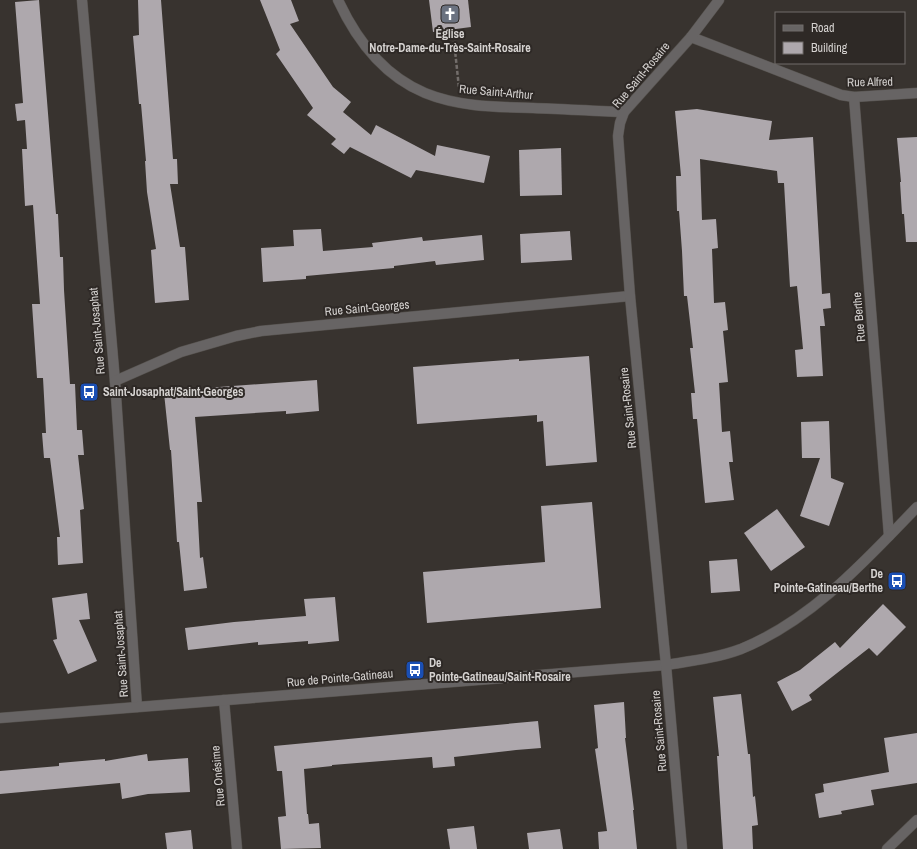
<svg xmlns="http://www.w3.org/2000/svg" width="917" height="849" font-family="'Archivo Narrow',sans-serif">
  <rect width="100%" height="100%" fill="#38332f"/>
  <g fill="#aea8ad">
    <path d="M39,0L56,214H58L60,257H63L64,290L70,384H75L77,430H82L84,455H78L84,509L80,510L83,563L58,565L57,537H60L50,458H44L42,433H46L43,378H37L32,304H40L33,205L25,206L22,149H27L25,120L17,121L15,104L23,103L15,2Z"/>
    <path d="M138,0H161L173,159H177L178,184H170L180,247H185L189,300L155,303L151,250L156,249L147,192L145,161H146L141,104H139L133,36L139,35Z"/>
    <path d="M260,0H291L299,21L290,24L333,87L351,102L343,112L371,135L376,125L435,156L437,145L490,156L484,183L416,170L411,178L350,147L344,154L331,144L336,139L307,115L313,108L276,54L280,50Z"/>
    <path d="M429,0H468L471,27L433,32Z"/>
    <path d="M697,109L772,121L769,140L813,137L822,294L830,293L831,308L823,309L825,326H820L823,376L797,377L795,350L803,349L797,286L790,287L784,183H778L777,171L700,159L702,220L716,219L718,248L712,249L714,303L725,302L728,330L723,331L728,382L719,383L722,432L730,431L733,462H729L734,500L705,503L697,419H693L691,393H695L690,348H693L687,296H684L682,251L679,211H677L676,176H681L675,111Z"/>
    <path d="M917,137V242H906L904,214H902L900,182H901L897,138Z"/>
    <path d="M561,148L562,195L520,196L519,150Z"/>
    <path d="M321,229L323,251L373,247L372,243L422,237L423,241L482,235L484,260L436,265L435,261L394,266V268L306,276V279L263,282L261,248L294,246L293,230Z"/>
    <path d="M570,231L572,260L521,263L520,234Z"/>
    <path d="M589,356L597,462L546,466L543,421L537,422V415L417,424L413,367L519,359V361Z"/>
    <path d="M317,380L319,411L286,414V411L195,417L202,502H197L200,558L203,557L207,588L184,591L179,542H177L171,450H170L164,393L219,387Z"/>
    <path d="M829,421L831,478L844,483L829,526L800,516L820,458H802L801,422Z"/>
    <path d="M592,502L601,608L427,623L423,572L545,562L541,506Z"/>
    <path d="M777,509L805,547L771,571L744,533Z"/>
    <path d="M737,559L740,591L711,593L709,561Z"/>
    <path d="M87,593L90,619L79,620L97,661L68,674L53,640L57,639L52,598Z"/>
    <path d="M335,597L339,641L308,644V641L258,645V642L188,650L185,628L234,622L306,616L304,599Z"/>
    <path d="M883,604L906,627L877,656L869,648L809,695L812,700L792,711L777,682L800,670L835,642L840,648Z"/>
    <path d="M741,694L748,754H750L753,797L755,796L758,825L752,826L753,849H723L717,756H719L713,697Z"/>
    <path d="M624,702L626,738H625L634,810H633L637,849H599L598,832L607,831L595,749L598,748L594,705Z"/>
    <path d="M538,721L541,748L516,750L454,757L455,766L433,768L432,757L332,765V766L304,769L307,814H308L309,824L319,823L321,848L281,849L278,817L286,816L282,771H277L274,746Z"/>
    <path d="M917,733V783L871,790L874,805L841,811L842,814L819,818L815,794L824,792L823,784L889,772L884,738Z"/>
    <path d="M147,754L148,761L188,758L190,792L148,794L122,799L120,783L0,794V771L59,766V763L105,759V761Z"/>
    <path d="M474,826L477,849H450L447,829Z"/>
    <path d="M560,829L563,849H529L527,833Z"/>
    <path d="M191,830L193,849H167L165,833Z"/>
  </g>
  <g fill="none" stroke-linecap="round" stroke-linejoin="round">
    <defs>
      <g id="minor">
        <path d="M82,0L115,381L137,707"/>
        <path d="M338,0C356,39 384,76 425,93C459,107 497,107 533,108C563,109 594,111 624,112"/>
        <path d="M691,37L841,95L854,97L917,93"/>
        <path d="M854,97L889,536"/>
        <path d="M115,381L181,352L236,336L261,331L630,296"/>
        <path d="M224,700L237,849"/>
        <path d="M0,718L666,665C691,661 717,658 741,649C812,620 865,561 917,507"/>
        <path d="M682,849L666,665L630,296L618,136L620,123L624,112L691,37L719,0"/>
        <path d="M887,849L917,820"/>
      </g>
    </defs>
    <use href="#minor" stroke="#54504c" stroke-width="11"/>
    <path stroke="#736e6b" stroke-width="2.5" stroke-dasharray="4 2" stroke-linecap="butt" d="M454,41L459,88"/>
    <use href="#minor" stroke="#676464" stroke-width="10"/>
  </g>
  <defs>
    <symbol id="church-square" viewBox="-11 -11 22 22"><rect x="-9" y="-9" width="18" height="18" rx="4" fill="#6b7280" stroke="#2e2926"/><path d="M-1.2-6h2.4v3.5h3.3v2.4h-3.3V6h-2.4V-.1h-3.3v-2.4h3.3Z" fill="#fff"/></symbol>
    <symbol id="bus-square" viewBox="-11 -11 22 22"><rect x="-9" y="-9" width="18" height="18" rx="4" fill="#1a4fb4" stroke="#2e2926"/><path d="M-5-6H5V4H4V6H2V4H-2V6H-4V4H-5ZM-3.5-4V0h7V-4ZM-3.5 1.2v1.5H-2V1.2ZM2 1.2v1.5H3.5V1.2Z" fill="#fff"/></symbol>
  </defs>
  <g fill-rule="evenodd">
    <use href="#church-square" x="439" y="3" width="22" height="22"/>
    <use href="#bus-square" x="78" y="381" width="22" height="22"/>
    <use href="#bus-square" x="886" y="570" width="22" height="22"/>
    <use href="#bus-square" x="404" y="659" width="22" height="22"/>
  </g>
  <g text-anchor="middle" stroke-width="4" stroke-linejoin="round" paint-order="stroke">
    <g font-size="12" font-weight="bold" fill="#d5d2d0" stroke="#2e2926" text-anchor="start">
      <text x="450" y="38" text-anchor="middle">Église<tspan x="450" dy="14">Notre-Dame-du-Très-Saint-Rosaire</tspan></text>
      <text x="103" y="396">Saint-Josaphat/Saint-Georges</text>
      <text x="883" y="578" text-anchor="end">De<tspan x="883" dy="14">Pointe-Gatineau/Berthe</tspan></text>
      <text x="429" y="667">De<tspan x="429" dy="14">Pointe-Gatineau/Saint-Rosaire</tspan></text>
    </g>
    <g font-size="12" fill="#d5d2d0" stroke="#2e2926">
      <text transform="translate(641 75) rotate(-50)" y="4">Rue Saint-Rosaire</text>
      <text transform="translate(870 82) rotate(-1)" y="4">Rue Alfred</text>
      <text transform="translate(496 92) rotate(5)" y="4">Rue Saint-Arthur</text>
      <text transform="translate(367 308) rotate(-5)" y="4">Rue Saint-Georges</text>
      <text transform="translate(859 317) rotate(-95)" y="4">Rue Berthe</text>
      <text transform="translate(97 331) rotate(-95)" y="4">Rue Saint-Josaphat</text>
      <text transform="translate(628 408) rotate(-96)" y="4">Rue Saint-Rosaire</text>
      <text transform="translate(121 654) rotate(-94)" y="4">Rue Saint-Josaphat</text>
      <text transform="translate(340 678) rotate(-5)" y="4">Rue de Pointe-Gatineau</text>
      <text transform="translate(659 731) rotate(-95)" y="4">Rue Saint-Rosaire</text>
      <text transform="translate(218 776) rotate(-95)" y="4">Rue Onésime</text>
    </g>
  </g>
  <rect x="775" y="12" width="130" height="52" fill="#2e2926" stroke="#716d6a"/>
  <rect x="783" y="25" width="20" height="6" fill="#676464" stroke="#716d6a"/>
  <text x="811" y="32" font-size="12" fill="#d5d2d0">Road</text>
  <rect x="783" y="42" width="20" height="12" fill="#aea8ad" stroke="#716d6a"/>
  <text x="811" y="52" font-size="12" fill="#d5d2d0">Building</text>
</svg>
